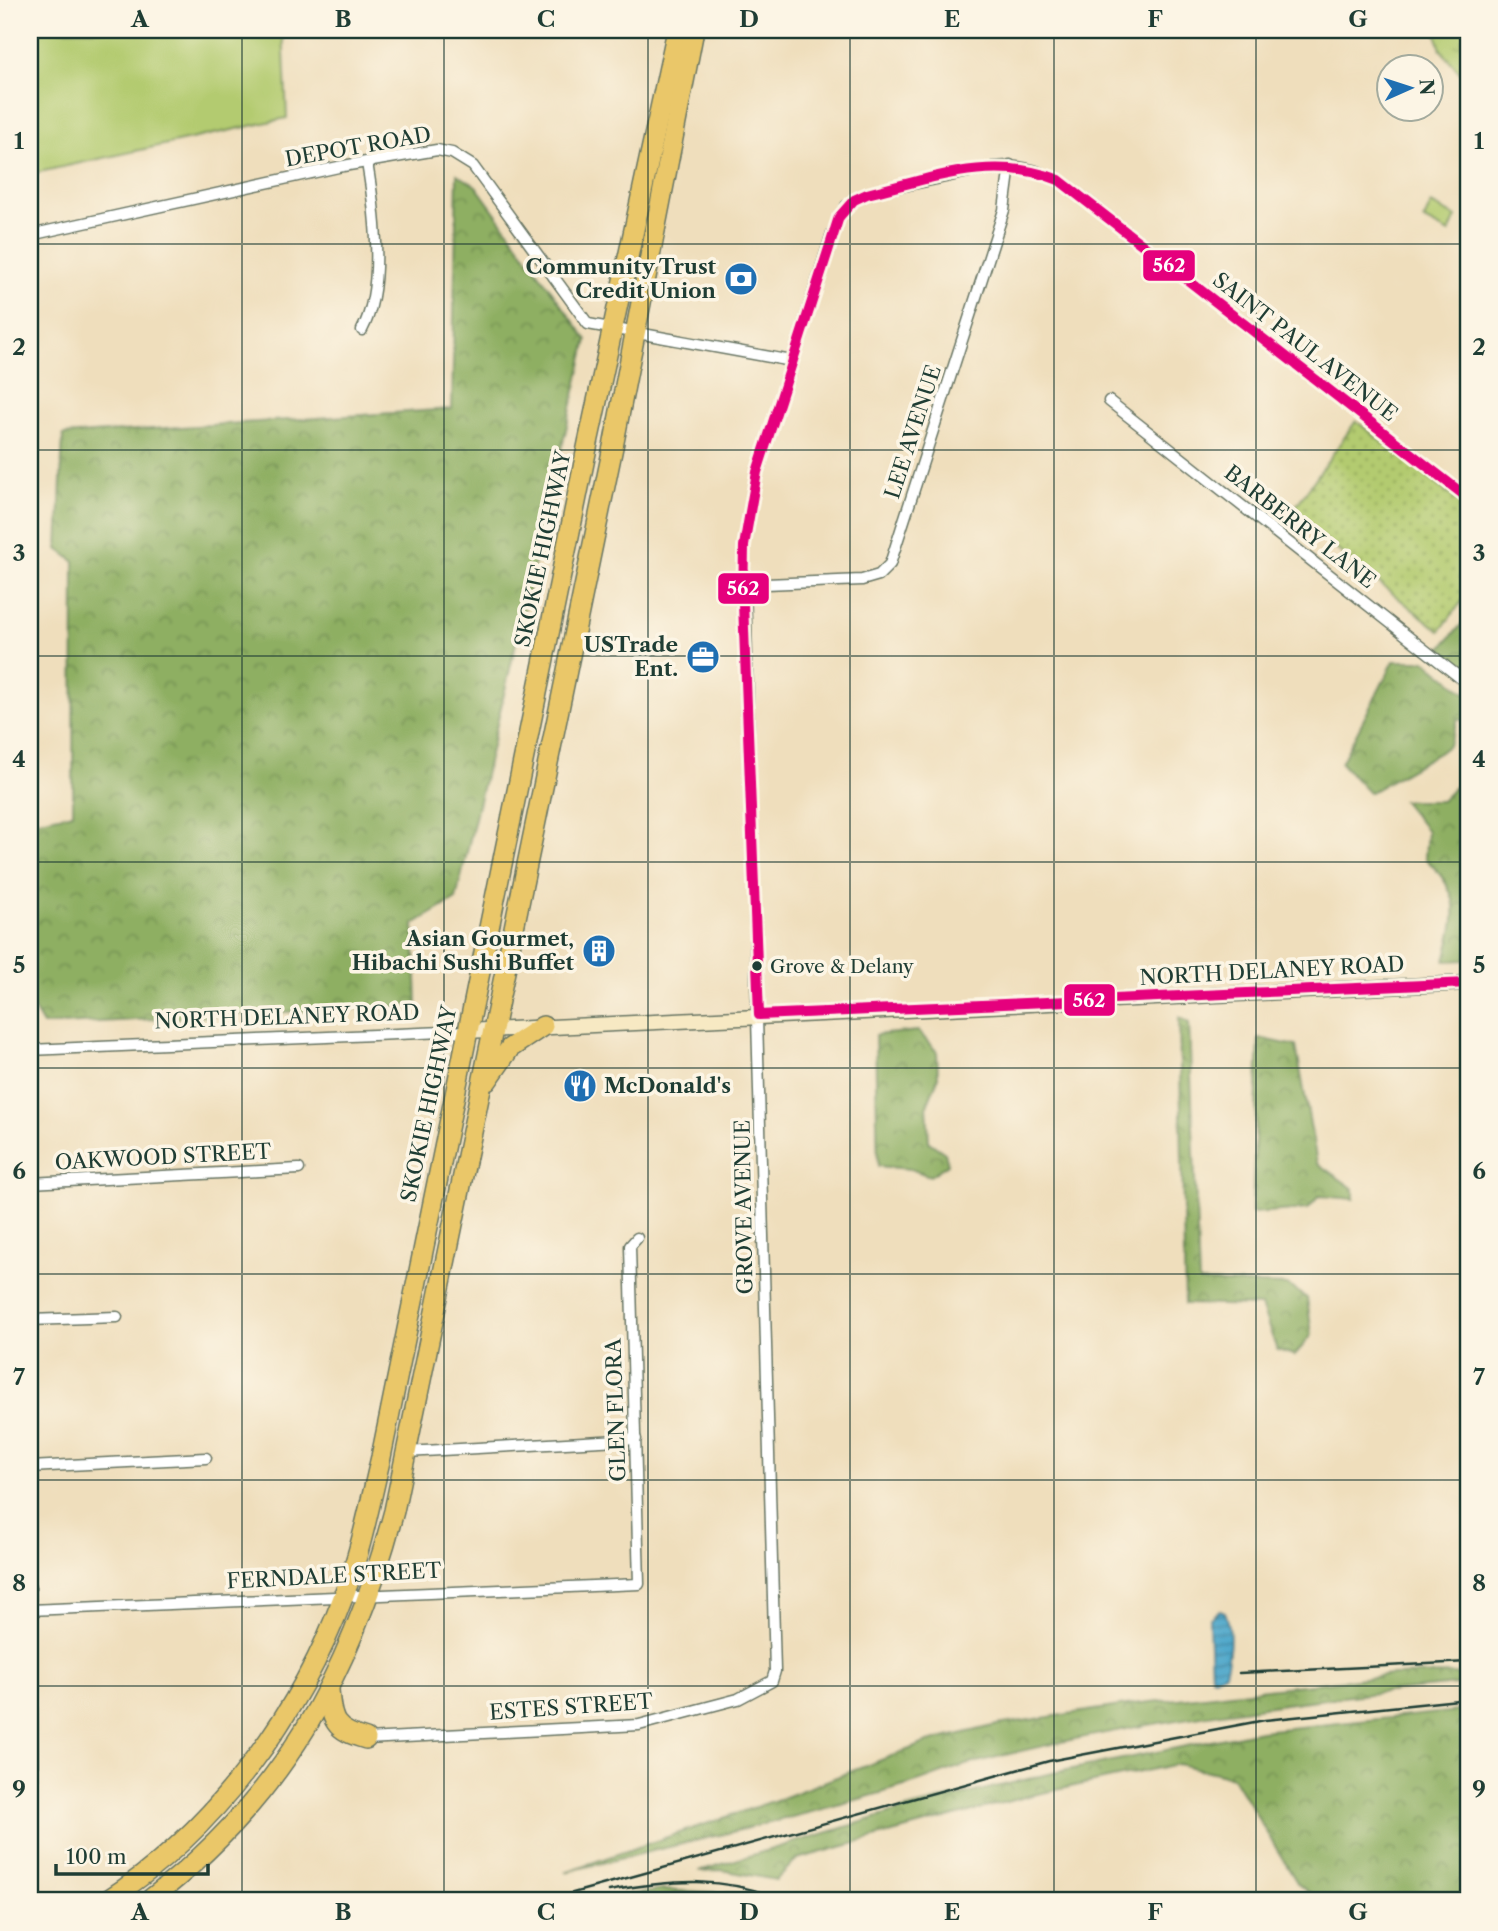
<svg xmlns="http://www.w3.org/2000/svg" width="1498" height="1931" font-family="'Libre Caslon Text',serif">
  <defs>
    <pattern id="grass-dots" width="8" height="8" patternUnits="userSpaceOnUse" patternTransform="scale(1.75)"><rect width="8" height="8" fill="#b3cb6f"/><path d="M2 2h.1M6 6h.1" fill="none" stroke="#91a65c" stroke-width="1.8" stroke-linecap="round"/></pattern>
    <pattern id="forest-crowns" width="20" height="18" patternUnits="userSpaceOnUse" patternTransform="scale(1.75)"><rect width="20" height="18" fill="#8eaf62"/><path d="M2 6a3 3 0 1 1 6 0M12 15a3 3 0 1 1 6 0" fill="none" stroke="#739052"/></pattern>
    <pattern id="wetland-marsh" width="20" height="14" patternUnits="userSpaceOnUse" patternTransform="scale(1.75)"><rect width="20" height="14" fill="#b3cb6f"/><path d="M1 5h8M5 5V1M11 12h8M15 12V8" fill="none" stroke="#91a65c"/></pattern>
    <pattern id="water-rules" width="6" height="5" patternUnits="userSpaceOnUse" patternTransform="scale(1.75)"><rect width="6" height="5" fill="#4ea7cb"/><path d="M0 2.5h6" fill="none" stroke="#4089a6"/></pattern>
  </defs>
  <rect width="100%" height="100%" fill="#fcf5e5"/>
  <filter id="ink" filterUnits="userSpaceOnUse"><feTurbulence type="fractalNoise" baseFrequency=".0143" numOctaves="2"/><feDisplacementMap in="SourceGraphic" scale="14" xChannelSelector="R" yChannelSelector="G"/><feConvolveMatrix kernelMatrix="1 2 1 2 8 2 1 2 1" color-interpolation-filters="sRGB"/></filter>
  <filter id="wash" filterUnits="userSpaceOnUse"><feTurbulence type="fractalNoise" baseFrequency=".00686" numOctaves="4" result="noise"/><feDisplacementMap in="SourceGraphic" scale="28" xChannelSelector="R" yChannelSelector="G"/><feGaussianBlur stdDeviation="1.57" result="paint"/><feColorMatrix in="noise" values="0 0 0 0 0 0 0 0 0 0 0 0 0 0 0 0 0 1.4 0 .05"/><feComposite in="paint" operator="in"/></filter>
  <g filter="url(#wash)">
    <rect width="100%" height="100%" fill="#efdebc"/>
    <path fill="url(#grass-dots)" stroke="#698452" stroke-width="2" d="M1356,421L1468,509V593L1440,631L1291,513Z"/>
    <g fill="url(#forest-crowns)" stroke="#56764b" stroke-width="2">
      <path d="M457,174L476,186L587,340L456,899L414,924L417,1005L43,1025L30,1003V822L73,813L74,561L58,549L63,435L452,409Z"/>
      <path d="M1468,617V669L1441,648Z"/>
      <path d="M1394,661H1426L1468,695V722L1458,719L1449,745L1440,752L1369,793L1341,763Z"/>
      <path d="M1468,774V947L1465,960L1445,961C1457,913 1464,896 1425,858L1427,831L1403,801H1441Z"/>
      <path d="M1179,1017L1189,1023L1199,1282L1287,1285L1307,1298L1312,1335L1295,1355L1277,1350L1261,1306L1185,1304Z"/>
      <path d="M918,1031L937,1052L938,1078L927,1105L929,1142L945,1153L948,1164L930,1176L910,1169L878,1166L875,1035Z"/>
      <path d="M1259,1038L1296,1046L1317,1163L1354,1189V1199L1319,1196L1308,1209L1252,1213Z"/>
      <path d="M1468,1674V1684C1303,1699 1134,1721 973,1763C951,1768 930,1779 908,1785C795,1819 679,1844 565,1872L782,1798L928,1742L997,1725L1133,1704L1392,1675Z"/>
      <path d="M1468,1710V1901H1319L1298,1884L1233,1777L1178,1764L1028,1796L797,1859L776,1880L721,1870L699,1871L902,1810L1048,1774L1260,1731Z"/>
      <path d="M662,1890L740,1894L753,1901H595Z"/>
    </g>
    <path fill="url(#wetland-marsh)" stroke="#698452" stroke-width="2" d="M1435,30H1468V82L1441,50Z"/>
    <g fill="#b3cb6f" stroke="#698452" stroke-width="2">
      <path d="M30,30H283L287,118L30,174Z"/>
      <path d="M1431,204L1456,217L1449,233L1424,220Z"/>
    </g>
    <path fill="url(#water-rules)" stroke="#367280" stroke-width="2" d="M1220,1610L1225,1612C1233,1631 1230,1653 1225,1673L1215,1678L1211,1677L1209,1619Z"/>
  </g>
  <g filter="url(#ink)">
    <g fill="none" stroke-linecap="round" stroke-linejoin="round">
      <defs>
        <g id="street">
          <path d="M30,235L343,166L437,150L452,153L473,166L588,324L792,361"/>
          <path d="M362,330C385,288 375,209 367,163"/>
          <path d="M1109,401L1468,684"/>
          <path d="M743,585L862,580L879,575L890,564L1004,210L1010,165"/>
          <path d="M30,1050L467,1031"/>
          <path d="M30,1183L299,1169"/>
          <path d="M30,1320L117,1317"/>
          <path d="M406,1452L636,1439"/>
          <path d="M30,1467L206,1458"/>
          <path d="M30,1587L34,1863"/>
          <path d="M30,1610L639,1584L630,1246L637,1238"/>
          <path d="M366,1739L639,1725L738,1699L772,1681L775,1671L744,546L757,472L832,233L846,206L867,194L992,167C1029,163 1054,176 1083,197L1468,498"/>
        </g>
        <path id="secondary" d="M467,1031L1468,983"/>
        <g id="highway">
          <path d="M487,1081L510,1048L543,1026"/>
          <path d="M329,1689C331,1721 334,1730 366,1739"/>
          <path d="M106,1901C214,1832 300,1715 344,1595C361,1551 370,1503 381,1457L588,443L677,30"/>
          <path d="M148,1901C283,1798 351,1674 394,1511L614,442L694,30"/>
        </g>
      </defs>
      <use href="#street" stroke="#687564" stroke-width="13"/>
      <use href="#secondary" stroke="#687564" stroke-width="17"/>
      <use href="#highway" stroke="#687564" stroke-width="22"/>
      <use href="#street" stroke="#fff" stroke-width="10"/>
      <use href="#secondary" stroke="#f7e9c3" stroke-width="14"/>
      <use href="#highway" stroke="#eac769" stroke-width="19"/>
      <g stroke="#1f3d34" stroke-width="2.5">
        <path d="M1239,1673L1468,1662"/>
        <path d="M609,1891C672,1880 725,1875 785,1901"/>
        <path d="M519,1901L552,1893"/>
        <path d="M544,1901L1049,1761L1265,1720L1468,1699"/>
      </g>
      <defs>
        <path id="bus-1" d="M1468,498L1059,180C994,154 932,178 867,194L854,200L839,217L757,472L744,546L743,603L759,1015L1468,983"/>
      </defs>
      <use href="#bus-1" stroke="#fcf5e5" stroke-width="16"/>
      <use href="#bus-1" stroke="#e5007d" stroke-width="10"/>
    </g>
  </g>
  <path fill="none" stroke="#1f3d34" stroke-width="2" stroke-opacity="0.55" d="M242,30V1901M444,30V1901M648,30V1901M850,30V1901M1054,30V1901M1256,30V1901M30,244H1468M30,450H1468M30,656H1468M30,862H1468M30,1068H1468M30,1274H1468M30,1480H1468M30,1686H1468"/>
  <defs>
    <symbol id="bank-disc" viewBox="-11 -11 22 22"><circle r="9.5" fill="#1f6fb2" stroke="#fcf5e5"/><path d="M-6-4H6V4H-6ZM0-2.3a2.3 2.3 0 1 0 0 4.6a2.3 2.3 0 1 0 0-4.6Z" fill="#fff"/></symbol>
    <symbol id="office-disc" viewBox="-11 -11 22 22"><circle r="9.5" fill="#1f6fb2" stroke="#fcf5e5"/><path d="M-6-3h4V-5.5h4V-3h4V5H-6ZM-1-4.5V-3h2v-1.5ZM-6 0V1H6V0Z" fill="#fff"/></symbol>
    <symbol id="building-disc" viewBox="-11 -11 22 22"><circle r="9.5" fill="#1f6fb2" stroke="#fcf5e5"/><path d="M-4-6H4V6H1V3H-1V6H-4ZM-2.5-4.3h1.7v1.8h-1.7ZM.8-4.3h1.7v1.8H.8ZM-2.5-1h1.7V.8h-1.7ZM.8-1h1.7V.8H.8Z" fill="#fff"/></symbol>
    <symbol id="restaurant-disc" viewBox="-11 -11 22 22"><circle r="9.5" fill="#1f6fb2" stroke="#fcf5e5"/><path d="M-5-6h1v4h1v-4h1v4h1v-4h1v5L-1.5 .5V6h-2V.5L-5-1ZM5-6V6H3V1.5H1.5Q1.5-4 5-6Z" fill="#fff"/></symbol>
  </defs>
  <g fill-rule="evenodd">
    <use href="#bank-disc" x="722" y="260" width="38" height="38"/>
    <use href="#office-disc" x="684" y="638" width="38" height="38"/>
    <use href="#building-disc" x="580" y="932" width="38" height="38"/>
    <use href="#restaurant-disc" x="561" y="1067" width="38" height="38"/>
  </g>
  <circle fill="#1f3d34" stroke="#fcf5e5" stroke-width="2.5" cx="757" cy="966" r="6"/>
  <g text-anchor="middle" stroke-width="7" stroke-linejoin="round" paint-order="stroke">
    <g font-size="19" fill="#1f3d34" stroke="#fcf5e5" text-anchor="start">
      <text x="770" y="973">Grove &amp; Delany</text>
    </g>
    <g font-size="21" fill="#1f3d34" stroke="#fcf5e5">
      <text transform="translate(358 147) rotate(-10)" y="7">DEPOT ROAD</text>
      <text transform="translate(1305 347) rotate(38)" y="7">SAINT PAUL AVENUE</text>
      <text transform="translate(913 432) rotate(-72)" y="7">LEE AVENUE</text>
      <text transform="translate(1300 527) rotate(38)" y="7">BARBERRY LANE</text>
      <text transform="translate(543 549) rotate(-78)" y="7">SKOKIE HIGHWAY</text>
      <text transform="translate(1272 971) rotate(-3)" y="7">NORTH DELANEY ROAD</text>
      <text transform="translate(287 1017) rotate(-2)" y="7">NORTH DELANEY ROAD</text>
      <text transform="translate(429 1104) rotate(-78)" y="7">SKOKIE HIGHWAY</text>
      <text transform="translate(163 1157) rotate(-3)" y="7">OAKWOOD STREET</text>
      <text transform="translate(744 1207) rotate(-91)" y="7">GROVE AVENUE</text>
      <text transform="translate(616 1410) rotate(-92)" y="7">GLEN FLORA</text>
      <text transform="translate(334 1576) rotate(-3)" y="7">FERNDALE STREET</text>
      <text transform="translate(571 1707) rotate(-4)" y="7">ESTES STREET</text>
    </g>
    <g font-size="21" font-weight="bold" fill="#1f3d34" stroke="#fcf5e5" text-anchor="end">
      <text x="716" y="274">Community Trust<tspan x="716" dy="24">Credit Union</tspan></text>
      <text x="678" y="652">USTrade<tspan x="678" dy="24">Ent.</tspan></text>
      <text x="574" y="946">Asian Gourmet,<tspan x="574" dy="24">Hibachi Sushi Buffet</tspan></text>
      <text x="604" y="1093" text-anchor="start">McDonald's</text>
    </g>
  </g>
  <g stroke="#fcf5e5" stroke-width="2.5">
    <rect x="1142" y="249" width="54" height="33" rx="7" fill="#e5007d"/>
    <rect x="717" y="572" width="53" height="33" rx="7" fill="#e5007d"/>
    <rect x="1063" y="983" width="53" height="34" rx="7" fill="#e5007d"/>
  </g>
  <g font-size="19" text-anchor="middle" font-weight="bold" fill="#fff">
    <text x="1169" y="272">562</text>
    <text x="743" y="595">562</text>
    <text x="1089" y="1007">562</text>
  </g>
  <rect width="1498" height="1931" fill="none" stroke="#fcf5e5" stroke-width="77"/>
  <g transform="translate(1410 88) rotate(87)"><circle r="33" fill="#fcf5e5" stroke="#a4ab9e" stroke-width="2"/>
  <path d="M0-5L12 26L0 18L-12 26Z" fill="#1f6fb2"/>
  <text y="-10" font-size="19" font-weight="bold" text-anchor="middle" fill="#1f3d34">N</text>
  </g>
  <path d="M56 1864v10h152v-10" fill="none" stroke="#1f3d34" stroke-width="3.5"/>
  <text x="66" y="1864" font-size="21" fill="#1f3d34" stroke="#fcf5e5" stroke-width="5" paint-order="stroke">100 m</text>
  <rect x="38" y="38" width="1422" height="1854" fill="none" stroke="#1f3d34" stroke-width="2.5"/>
  <g font-size="23" text-anchor="middle" font-weight="bold" fill="#1f3d34">
    <text x="140" y="27">A</text>
    <text x="343" y="27">B</text>
    <text x="546" y="27">C</text>
    <text x="749" y="27">D</text>
    <text x="952" y="27">E</text>
    <text x="1155" y="27">F</text>
    <text x="1358" y="27">G</text>
    <text x="19" y="149">1</text>
    <text x="1479" y="149">1</text>
    <text x="19" y="355">2</text>
    <text x="1479" y="355">2</text>
    <text x="19" y="561">3</text>
    <text x="1479" y="561">3</text>
    <text x="19" y="767">4</text>
    <text x="1479" y="767">4</text>
    <text x="19" y="973">5</text>
    <text x="1479" y="973">5</text>
    <text x="19" y="1179">6</text>
    <text x="1479" y="1179">6</text>
    <text x="19" y="1385">7</text>
    <text x="1479" y="1385">7</text>
    <text x="19" y="1591">8</text>
    <text x="1479" y="1591">8</text>
    <text x="19" y="1797">9</text>
    <text x="1479" y="1797">9</text>
    <text x="140" y="1920">A</text>
    <text x="343" y="1920">B</text>
    <text x="546" y="1920">C</text>
    <text x="749" y="1920">D</text>
    <text x="952" y="1920">E</text>
    <text x="1155" y="1920">F</text>
    <text x="1358" y="1920">G</text>
  </g>
</svg>
